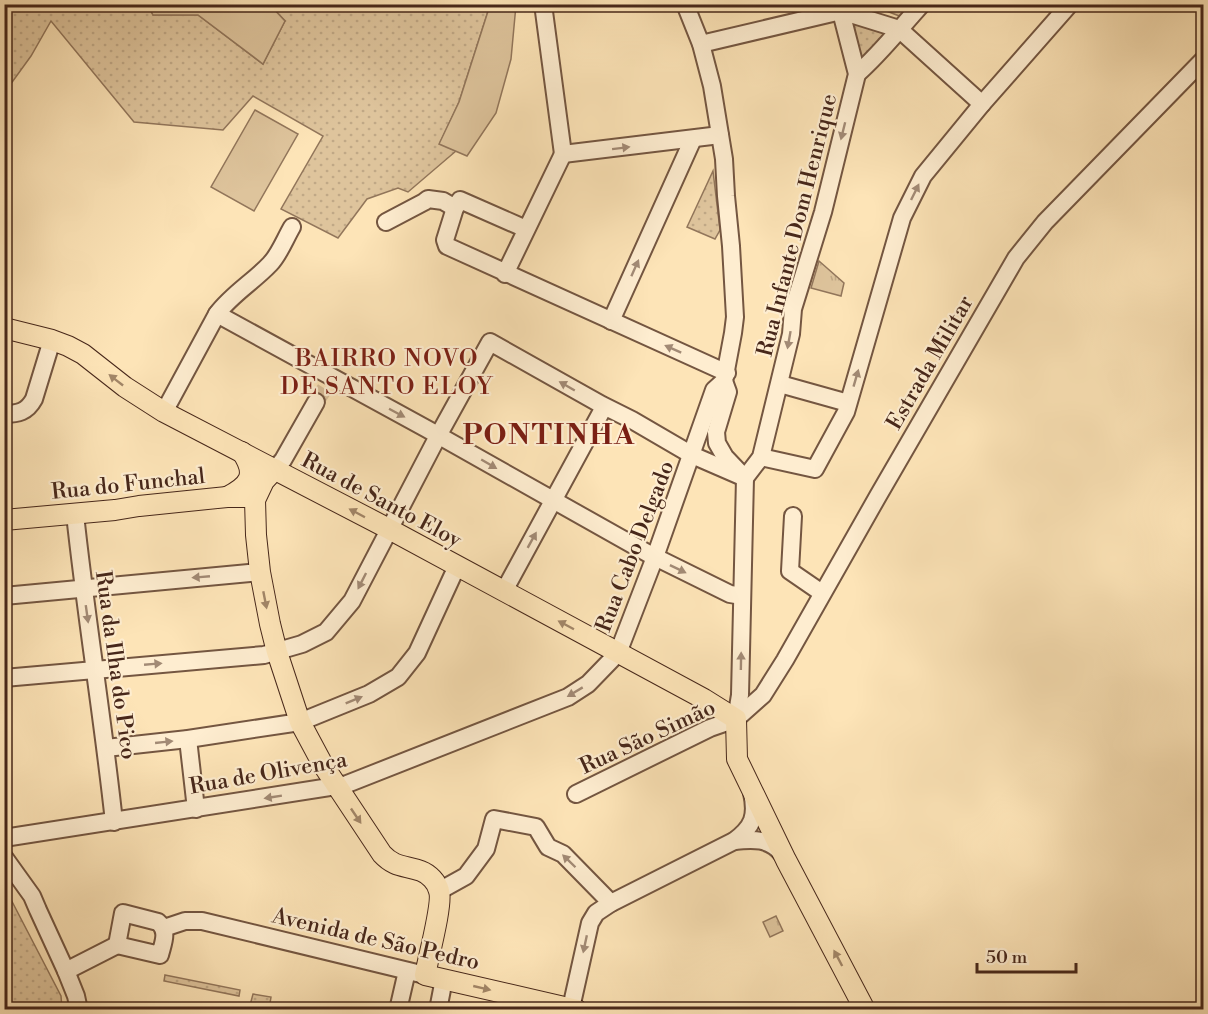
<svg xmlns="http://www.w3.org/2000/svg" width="1208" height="1014" font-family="'Libre Bodoni',serif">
  <defs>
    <pattern id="grass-dots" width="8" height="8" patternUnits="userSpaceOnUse" patternTransform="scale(1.5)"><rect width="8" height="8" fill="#dec49c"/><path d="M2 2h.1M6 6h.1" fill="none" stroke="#c0a886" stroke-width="1.8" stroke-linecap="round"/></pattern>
    <pattern id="park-tufts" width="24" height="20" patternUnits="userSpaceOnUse" patternTransform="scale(1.5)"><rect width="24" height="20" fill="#dec49c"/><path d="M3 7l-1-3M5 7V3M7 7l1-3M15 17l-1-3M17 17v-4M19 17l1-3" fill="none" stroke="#c0a886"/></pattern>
  </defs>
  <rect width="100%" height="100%" fill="#fde4b7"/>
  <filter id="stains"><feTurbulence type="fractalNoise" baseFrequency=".00333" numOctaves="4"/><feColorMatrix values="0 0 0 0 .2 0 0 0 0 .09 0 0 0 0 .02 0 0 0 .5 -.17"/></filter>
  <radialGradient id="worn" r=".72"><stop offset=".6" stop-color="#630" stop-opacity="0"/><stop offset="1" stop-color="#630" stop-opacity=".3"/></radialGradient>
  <g fill="url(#grass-dots)" stroke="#92765b" stroke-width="1.5">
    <path d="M5,5H148L153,15H198L263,64L285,21L270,5H490L459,102L440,143L456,151L408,192L398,188L367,199L338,238L281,209L323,136L253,96L223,130L134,122L51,21L31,56L5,92Z"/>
    <path d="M854,24L884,31L886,36L864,57H859L851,27Z"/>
    <path d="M713,171L720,230L715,239L687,227Z"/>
    <path d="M5,888L61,996L62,1009H5Z"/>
    <path d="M165,975L240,990L239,996L164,981Z"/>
    <path d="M253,994L271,997L269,1009H249Z"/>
  </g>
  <g fill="url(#park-tufts)" stroke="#92765b" stroke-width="1.5">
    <path d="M871,5H913L902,17Z"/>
    <path d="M819,261L844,283L841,296L811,288Z"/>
    <path d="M776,916L783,931L770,937L763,922Z"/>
  </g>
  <g fill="#dec49c" stroke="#92765b" stroke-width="1.5">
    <path d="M148,5H270L285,21L263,64L198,15H153Z"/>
    <path d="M490,5H516L511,59L496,113L467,156L439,144L459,102Z"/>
    <path d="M255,110L298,134L254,211L211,187Z"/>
  </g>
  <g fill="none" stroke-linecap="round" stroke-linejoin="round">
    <path stroke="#d9be98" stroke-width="16" stroke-dasharray="16 8" stroke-linecap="butt" d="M316,402L327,385"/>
    <defs>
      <g id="minor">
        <path d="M543,4L563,154"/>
        <path d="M841,11L899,29L982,104"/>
        <path d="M701,44L841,11"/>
        <path d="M857,74C881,53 900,28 922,4"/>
        <path d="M563,154L720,135"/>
        <path d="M455,208L445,240L447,246L727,373"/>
        <path d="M386,222L424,202L428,199L443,201L455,208L460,200L526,229"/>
        <path d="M505,274L563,154"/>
        <path d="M217,314L427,429L649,554L730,594L742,596"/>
        <path d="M611,321L693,139"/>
        <path d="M724,381L728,392L716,432L717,443L725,457L745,478L740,695L736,719"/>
        <path d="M780,384L848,403"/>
        <path d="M164,412L217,314C232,294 253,282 270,264C279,255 285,239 292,227"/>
        <path d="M4,414C18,414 27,412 34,399L52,340"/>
        <path d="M761,457L815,469L846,412L902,218L923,176L982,104L1070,4"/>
        <path d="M275,469L283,460L316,402"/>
        <path d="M75,514C86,617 103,719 114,822"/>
        <path d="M793,516L790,571L822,593"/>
        <path d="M504,591L604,407"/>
        <path d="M4,596L260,572"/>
        <path d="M4,678L264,655L302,644L326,632L352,601L438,436L490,342L602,405L632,420L692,455L745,478L761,457L791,334L793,309L823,212L857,74L839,4"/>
        <path d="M188,739L196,809"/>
        <path d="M106,748L188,739L300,722L369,694L398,677L417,653L457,566"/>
        <path d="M576,794L710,728L736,719L763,695L785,660L878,496L1016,258L1045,222L1204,59"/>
        <path d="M4,838L336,786L347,784L568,697L588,684L618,653L655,557L714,390L724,381L733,333L735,317L731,246L726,196L724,159L712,86L701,44L685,4"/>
        <path d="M734,841C753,839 770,838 782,854"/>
        <path d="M4,857L32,896L38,910L66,971L76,996L79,1010"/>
        <path d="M439,891L466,876L486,849L494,819L536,827L548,847L563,854L611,903"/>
        <path d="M123,913L158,922C169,931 163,943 160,955L117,945Z"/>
        <path d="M164,928L185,921H202L425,975"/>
        <path d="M66,971L117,945"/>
        <path d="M571,1008L590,923L596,913L611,903L734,841C753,827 757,816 752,793"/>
        <path d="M398,1010L407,971"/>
        <path d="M438,1010L444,979"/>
      </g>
      <g id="major">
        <path d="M4,328L52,340L68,346L83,354L125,387L164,412L389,529L704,699L736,719L737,759L786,860L865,1010"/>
        <path d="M275,469L264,481L255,500L256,535L260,572L270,624L277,652L300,722L323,765L382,854C395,868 405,865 421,871C429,874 437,882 439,891C443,903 428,959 425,975L577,1010"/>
        <path d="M227,497C250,485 257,475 242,452"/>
        <path d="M4,520L115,510L139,506L227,497H249L255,500"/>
      </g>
    </defs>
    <use href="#minor" stroke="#745641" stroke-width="20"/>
    <use href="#major" stroke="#47271a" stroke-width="22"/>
    <use href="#minor" stroke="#feedd0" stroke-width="16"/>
    <use href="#major" stroke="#fde4b7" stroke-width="20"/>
  </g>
  <defs><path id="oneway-solid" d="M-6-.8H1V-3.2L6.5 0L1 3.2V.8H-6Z" transform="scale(1.5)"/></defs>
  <g fill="#a28a75">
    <use href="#oneway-solid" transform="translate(843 131) rotate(104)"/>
    <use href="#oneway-solid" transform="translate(621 148) rotate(-7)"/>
    <use href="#oneway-solid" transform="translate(915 192) rotate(-64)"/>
    <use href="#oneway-solid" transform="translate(635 268) rotate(-66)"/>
    <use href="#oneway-solid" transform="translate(789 340) rotate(100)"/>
    <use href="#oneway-solid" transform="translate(673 349) rotate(-156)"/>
    <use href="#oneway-solid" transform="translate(856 378) rotate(-74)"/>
    <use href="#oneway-solid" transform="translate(567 386) rotate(-150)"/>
    <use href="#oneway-solid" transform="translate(397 413) rotate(28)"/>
    <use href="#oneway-solid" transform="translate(489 464) rotate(30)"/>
    <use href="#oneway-solid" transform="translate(532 540) rotate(-61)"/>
    <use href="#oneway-solid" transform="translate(678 569) rotate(26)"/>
    <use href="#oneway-solid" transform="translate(201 577) rotate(175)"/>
    <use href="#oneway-solid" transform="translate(362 581) rotate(117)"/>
    <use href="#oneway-solid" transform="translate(87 614) rotate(82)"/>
    <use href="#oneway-solid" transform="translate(741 661) rotate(-89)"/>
    <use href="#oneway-solid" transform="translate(153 664) rotate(-5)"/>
    <use href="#oneway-solid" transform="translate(575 692) rotate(149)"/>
    <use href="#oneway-solid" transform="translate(354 700) rotate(-22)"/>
    <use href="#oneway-solid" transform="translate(164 742) rotate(-6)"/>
    <use href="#oneway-solid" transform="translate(273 797) rotate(171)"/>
    <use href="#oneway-solid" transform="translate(569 861) rotate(-136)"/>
    <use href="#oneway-solid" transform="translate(585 944) rotate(102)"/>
  </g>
  <g fill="#a28668">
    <use href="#oneway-solid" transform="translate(116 380) rotate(-142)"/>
    <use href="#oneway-solid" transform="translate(357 513) rotate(-152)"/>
    <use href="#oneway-solid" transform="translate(265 600) rotate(79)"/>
    <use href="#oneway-solid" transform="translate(566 625) rotate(-152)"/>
    <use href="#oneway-solid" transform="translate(356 816) rotate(56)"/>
    <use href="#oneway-solid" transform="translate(838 958) rotate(-118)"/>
    <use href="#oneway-solid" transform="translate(482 988) rotate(13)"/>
  </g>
  <g text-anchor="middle" stroke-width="4.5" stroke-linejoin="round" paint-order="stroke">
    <g font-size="22" fill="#47271a" stroke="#feedd0">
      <text transform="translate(796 225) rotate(-76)" y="8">Rua Infante Dom Henrique</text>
      <text transform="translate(929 362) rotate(-60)" y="8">Estrada Militar</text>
      <text transform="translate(128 483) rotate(-6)" y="8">Rua do Funchal</text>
      <text transform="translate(382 499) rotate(28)" y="8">Rua de Santo Eloy</text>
      <text transform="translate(634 546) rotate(-69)" y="8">Rua Cabo Delgado</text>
      <text transform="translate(117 665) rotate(82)" y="8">Rua da Ilha do Pico</text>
      <text transform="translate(647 736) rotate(-25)" y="8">Rua São Simão</text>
      <text transform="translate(268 772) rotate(-10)" y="8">Rua de Olivença</text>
      <text transform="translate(376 938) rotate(13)" y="8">Avenida de São Pedro</text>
    </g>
    <g font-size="24" letter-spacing="1.5" fill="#7a1f14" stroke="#feedd0">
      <text x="387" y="366">BAIRRO NOVO<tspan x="387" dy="28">DE SANTO ELOY</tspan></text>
    </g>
    <g font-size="28" font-weight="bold" letter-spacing="1.5" fill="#7a1f14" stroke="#feedd0">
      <text x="549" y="444">PONTINHA</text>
    </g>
  </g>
  <rect width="1208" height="1014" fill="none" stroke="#fde4b7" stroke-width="24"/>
  <rect x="6" y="6" width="1196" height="1002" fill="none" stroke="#47271a" stroke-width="3"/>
  <rect x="12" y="12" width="1184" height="990" fill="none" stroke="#47271a" stroke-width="1.5"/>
  <path d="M977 963v9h99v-9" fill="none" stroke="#47271a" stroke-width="3"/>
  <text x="986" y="963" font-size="18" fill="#47271a" stroke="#feedd0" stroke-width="4.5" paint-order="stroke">50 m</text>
  <rect width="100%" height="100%" filter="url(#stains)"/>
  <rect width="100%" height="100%" fill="url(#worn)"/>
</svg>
